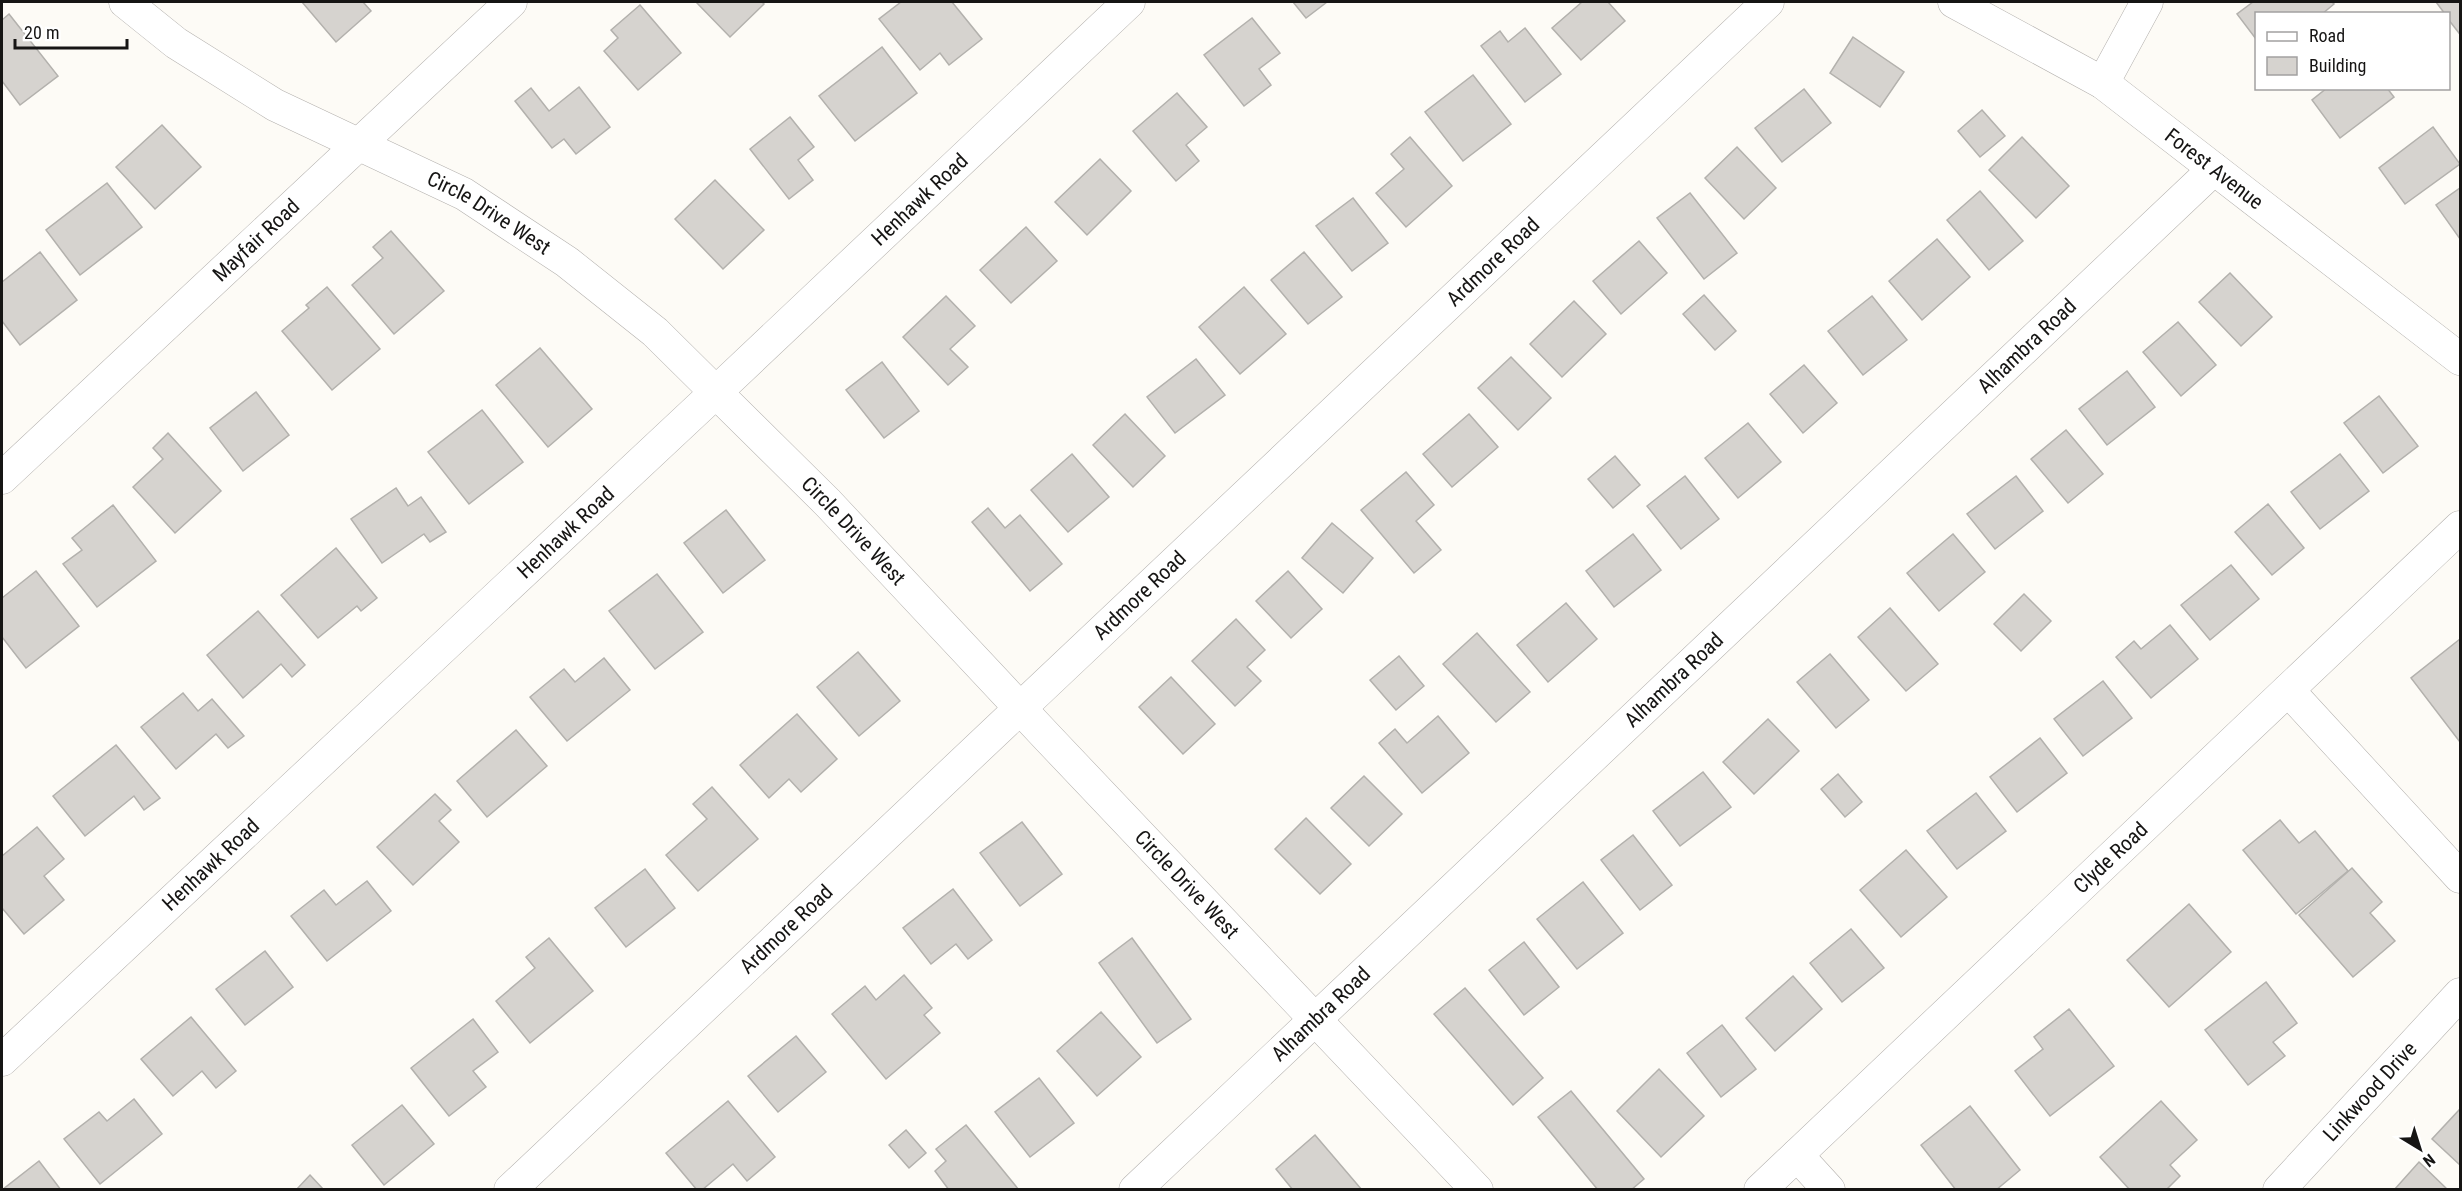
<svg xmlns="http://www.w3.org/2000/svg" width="2462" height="1191" font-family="'Roboto Condensed',sans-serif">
  <rect width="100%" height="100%" fill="#fdfbf6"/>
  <g fill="#d6d3cf" stroke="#b3b1ad" stroke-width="1.5">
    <path d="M302,2H363L371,11L336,42Z"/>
    <path d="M696,2H762L764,4L730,37Z"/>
    <path d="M901,2H952L982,39L949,65L940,53L920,70L879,19Z"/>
    <path d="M1293,2H1327L1306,18Z"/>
    <path d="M1582,2H1608L1625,21L1581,60L1552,28Z"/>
    <path d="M2253,2H2332L2334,4L2322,14H2256V39L2237,14Z"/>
    <path d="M2436,2H2460V32L2459,33L2448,19V14H2445Z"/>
    <path d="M640,5L681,53L638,90L604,51L618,38L611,30Z"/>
    <path d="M9,14L58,76L20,105L2,81V20Z"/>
    <path d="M1252,18L1280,53L1259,69L1271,85L1244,106L1204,55Z"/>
    <path d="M1525,28L1561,74L1525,102L1481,46L1500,31L1508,42Z"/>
    <path d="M1853,37L1904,72L1880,107L1830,73Z"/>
    <path d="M882,47L917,93L855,141L819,96Z"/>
    <path d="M1473,75L1511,124L1463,161L1425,112Z"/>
    <path d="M579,87L610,127L576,154L564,139L552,148L515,101L531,88L549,111Z"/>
    <path d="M2327,88H2387L2394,97L2340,138L2312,100Z"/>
    <path d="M1804,89L1831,123L1782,162L1755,128Z"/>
    <path d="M1177,93L1207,127L1186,145L1199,161L1176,181L1133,131Z"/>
    <path d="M1982,110L2005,136L1980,157L1958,131Z"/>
    <path d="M790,117L814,147L798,160L813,180L789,199L750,149Z"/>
    <path d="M162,125L201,167L155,209L116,167Z"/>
    <path d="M2433,127L2460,164L2405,204L2379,168Z"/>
    <path d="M1410,137L1452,186L1406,227L1376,193L1404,169L1391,154Z"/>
    <path d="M2022,137L2069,186L2036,218L1989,170Z"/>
    <path d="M1737,147L1776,188L1744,219L1705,178Z"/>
    <path d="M1100,159L1131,191L1087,235L1055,202Z"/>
    <path d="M715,180L764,230L723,269L675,219Z"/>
    <path d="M107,183L142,227L80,275L46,230Z"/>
    <path d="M2460,188V239L2436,205Z"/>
    <path d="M1980,191L2023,241L1989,270L1947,220Z"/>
    <path d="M1690,193L1737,253L1704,279L1657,218Z"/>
    <path d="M1353,198L1388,243L1352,271L1316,226Z"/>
    <path d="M1026,227L1057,261L1011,303L980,270Z"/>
    <path d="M391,231L444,291L394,334L352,285L383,258L373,247Z"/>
    <path d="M1937,239L1970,277L1922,320L1889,281Z"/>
    <path d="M1639,241L1667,273L1621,314L1593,281Z"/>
    <path d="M40,252L77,300L20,345L2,321V282Z"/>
    <path d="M1304,252L1342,297L1308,324L1271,280Z"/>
    <path d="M2230,273L2272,317L2241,346L2199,302Z"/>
    <path d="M327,287L380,349L332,390L282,331L309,308L306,305Z"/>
    <path d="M1244,287L1286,334L1240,374L1199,327Z"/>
    <path d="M1704,295L1736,331L1715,350L1683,314Z"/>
    <path d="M946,296L975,326L950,349L968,367L948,385L903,337Z"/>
    <path d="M1872,296L1907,340L1863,375L1828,331Z"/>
    <path d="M1574,301L1606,334L1562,377L1530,344Z"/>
    <path d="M2178,322L2216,365L2181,396L2143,352Z"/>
    <path d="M540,348L592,409L548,447L496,385Z"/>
    <path d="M1511,357L1551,398L1518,430L1478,388Z"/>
    <path d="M1196,359L1225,395L1175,433L1147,397Z"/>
    <path d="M882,362L919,411L884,438L846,390Z"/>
    <path d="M1804,365L1837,403L1803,433L1770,394Z"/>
    <path d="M2127,371L2155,407L2107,445L2079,409Z"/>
    <path d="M256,392L289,435L243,471L210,428Z"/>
    <path d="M2379,396L2418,446L2383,473L2344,423Z"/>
    <path d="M482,410L523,462L469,504L428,452Z"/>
    <path d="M1125,414L1165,456L1133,487L1093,445Z"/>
    <path d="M1469,414L1498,447L1452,487L1423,454Z"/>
    <path d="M1748,423L1781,462L1738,498L1705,458Z"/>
    <path d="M2066,430L2103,474L2068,503L2031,459Z"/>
    <path d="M168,433L221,491L175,533L133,487L163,459L153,448Z"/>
    <path d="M1072,454L1109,497L1068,532L1031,490Z"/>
    <path d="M2340,454L2369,491L2320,529L2291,492Z"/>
    <path d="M1615,456L1640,485L1613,508L1588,479Z"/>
    <path d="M1406,472L1434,505L1416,521L1441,550L1414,573L1361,510Z"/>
    <path d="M1685,476L1719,519L1681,549L1647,506Z"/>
    <path d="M2016,476L2043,511L1995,549L1967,514Z"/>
    <path d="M396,488L408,506L421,497L446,532L430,542L424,534L382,563L351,519Z"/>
    <path d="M2268,504L2304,548L2272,575L2235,532Z"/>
    <path d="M113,505L156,561L97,607L63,564L82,550L72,538Z"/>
    <path d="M988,508L1005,528L1020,515L1062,564L1030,591L972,522Z"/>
    <path d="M726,510L765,560L723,593L684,543Z"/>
    <path d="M1332,523L1373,558L1343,593L1302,558Z"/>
    <path d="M1633,534L1661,570L1614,607L1586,571Z"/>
    <path d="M1953,534L1985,572L1939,611L1907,573Z"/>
    <path d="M336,548L377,598L361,611L357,606L318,638L281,595Z"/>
    <path d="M2231,565L2259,599L2210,640L2181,605Z"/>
    <path d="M36,571L79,626L26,668L2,637V598Z"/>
    <path d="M1288,571L1322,609L1291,638L1256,601Z"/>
    <path d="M657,574L703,632L655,669L609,611Z"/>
    <path d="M2024,594L2051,621L2021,651L1994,624Z"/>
    <path d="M1566,603L1597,639L1548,682L1517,645Z"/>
    <path d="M1890,608L1938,664L1906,691L1858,637Z"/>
    <path d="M258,611L305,665L292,677L281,664L243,698L207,655Z"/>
    <path d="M1236,619L1265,650L1247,667L1261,681L1235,706L1192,661Z"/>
    <path d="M2170,625L2198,659L2151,698L2116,657L2134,641L2141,649Z"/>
    <path d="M1477,633L1530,692L1496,722L1443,664Z"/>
    <path d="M2460,639V742L2411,678Z"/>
    <path d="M858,652L900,701L859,736L817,687Z"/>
    <path d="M1830,654L1869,700L1836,728L1797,682Z"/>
    <path d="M1399,656L1424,686L1396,710L1370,680Z"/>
    <path d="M604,658L630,690L567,741L530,697L564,669L575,682Z"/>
    <path d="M1171,677L1215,724L1183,754L1139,707Z"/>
    <path d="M2103,681L2132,718L2083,756L2054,719Z"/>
    <path d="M183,693L198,711L212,699L244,736L228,748L216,734L176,769L141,727Z"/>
    <path d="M797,714L837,759L801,792L789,779L769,798L740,765Z"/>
    <path d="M1438,716L1469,753L1422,793L1379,743L1395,729L1407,743Z"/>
    <path d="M1768,719L1799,751L1754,794L1723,762Z"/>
    <path d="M516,730L547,766L487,817L457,781Z"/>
    <path d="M2040,738L2067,773L2017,812L1990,777Z"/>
    <path d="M116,745L160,798L144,810L134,796L85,836L53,796Z"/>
    <path d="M1703,772L1731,807L1680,846L1653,811Z"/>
    <path d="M1838,774L1862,802L1845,817L1821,789Z"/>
    <path d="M1364,776L1402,814L1369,846L1331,808Z"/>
    <path d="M712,787L758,839L698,891L666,855L707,819L693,804Z"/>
    <path d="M1976,793L2006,831L1957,869L1927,831Z"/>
    <path d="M435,794L451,810L439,821L459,842L413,885L377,847Z"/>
    <path d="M1306,818L1351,864L1320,894L1275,849Z"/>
    <path d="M2280,820L2299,843L2315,831L2348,871L2296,914L2243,850Z"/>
    <path d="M1022,822L1062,874L1020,906L980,853Z"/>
    <path d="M37,827L64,859L44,876L64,900L24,934L2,908V856Z"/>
    <path d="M1633,835L1672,885L1640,910L1601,860Z"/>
    <path d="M1906,850L1947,897L1901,937L1860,890Z"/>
    <path d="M2352,868L2382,902L2370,913L2395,941L2353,977L2299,915Z"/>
    <path d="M645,869L675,908L626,947L595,908Z"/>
    <path d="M367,881L391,911L327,961L291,916L324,890L336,905Z"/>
    <path d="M1583,882L1623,933L1577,969L1537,919Z"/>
    <path d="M953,889L992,940L968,959L956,944L931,964L903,928Z"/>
    <path d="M2189,904L2231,952L2169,1007L2127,960Z"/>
    <path d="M1851,929L1884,968L1842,1002L1810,963Z"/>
    <path d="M549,938L593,991L530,1043L496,1001L535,968L526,957Z"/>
    <path d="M1132,938L1191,1019L1157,1043L1099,963Z"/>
    <path d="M1524,942L1559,987L1524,1015L1489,970Z"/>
    <path d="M265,951L293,987L245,1025L216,989Z"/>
    <path d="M904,975L932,1008L924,1015L940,1033L886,1079L832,1014L865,986L876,1000Z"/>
    <path d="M1793,976L1822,1009L1775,1051L1746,1018Z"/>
    <path d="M2266,982L2297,1023L2273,1042L2285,1056L2248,1085L2205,1030Z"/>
    <path d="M1465,988L1543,1078L1513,1105L1434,1014Z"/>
    <path d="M2069,1009L2114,1066L2050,1116L2015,1071L2043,1049L2034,1037Z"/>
    <path d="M1101,1012L1141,1057L1097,1096L1057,1051Z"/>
    <path d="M191,1017L236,1071L216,1088L202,1071L173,1096L141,1059Z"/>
    <path d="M473,1019L498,1052L473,1071L486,1087L449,1116L411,1068Z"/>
    <path d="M1722,1025L1756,1069L1721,1097L1687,1053Z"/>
    <path d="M796,1036L826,1072L778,1112L748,1076Z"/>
    <path d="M1659,1069L1704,1116L1661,1157L1617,1111Z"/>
    <path d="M1039,1078L1074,1123L1030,1157L995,1112Z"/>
    <path d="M1571,1091L1644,1179L1631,1190H1598L1538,1117Z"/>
    <path d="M134,1099L162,1134L100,1184L64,1139L99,1112L107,1121Z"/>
    <path d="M728,1101L775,1157L747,1181L733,1164L702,1190H697L666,1153Z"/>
    <path d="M2161,1101L2197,1140L2170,1165L2180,1176L2166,1190H2130L2100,1157Z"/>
    <path d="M402,1105L434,1144L384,1185L352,1145Z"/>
    <path d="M1970,1106L2020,1170L1996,1190H1956L1921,1145Z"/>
    <path d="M2460,1109V1165L2432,1139Z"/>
    <path d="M966,1125L1019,1190H949L935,1171L946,1161L936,1149Z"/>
    <path d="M906,1130L926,1153L909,1168L889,1145Z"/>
    <path d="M1315,1135L1362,1190H1293L1276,1169Z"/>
    <path d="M39,1161L61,1190H2Z"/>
    <path d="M2419,1162L2448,1190H2394Z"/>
    <path d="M310,1175L324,1190H296Z"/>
  </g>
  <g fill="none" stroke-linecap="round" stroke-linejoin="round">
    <defs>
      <g id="street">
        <path id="s1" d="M125,2L176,43L275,105L464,194L567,262L655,332L828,503L1048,738L1477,1190"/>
        <path id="s2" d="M1954,2L2103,83L2460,359"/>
        <path d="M2103,83L2147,2"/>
        <path id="s3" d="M2,478L511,2"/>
        <path d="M2288,690L2460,877"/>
        <path id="s4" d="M2,1060L715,393L1129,2"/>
        <path d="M1797,1155L1829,1190"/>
        <path id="s5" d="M510,1190L1768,2"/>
        <path id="s6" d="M1135,1190L2214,169"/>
        <path id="s7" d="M1760,1190L2460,527"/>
        <path id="s8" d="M2279,1190L2460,994"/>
      </g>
    </defs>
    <use href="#street" stroke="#b3b0ad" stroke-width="33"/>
    <use href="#street" stroke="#fff" stroke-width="32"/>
  </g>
  <g text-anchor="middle" stroke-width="5" stroke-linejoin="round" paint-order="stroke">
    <g font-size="21" fill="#161514" stroke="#fff">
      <text dy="7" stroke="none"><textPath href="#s2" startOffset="310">Forest Avenue</textPath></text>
      <text dy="7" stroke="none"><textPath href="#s4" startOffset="1258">Henhawk Road</textPath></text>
      <text dy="7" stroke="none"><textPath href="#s1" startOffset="422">Circle Drive West</textPath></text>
      <text dy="7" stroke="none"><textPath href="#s3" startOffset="348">Mayfair Road</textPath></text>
      <text dy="7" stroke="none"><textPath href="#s5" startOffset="1352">Ardmore Road</textPath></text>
      <text dy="7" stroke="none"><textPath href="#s6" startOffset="1228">Alhambra Road</textPath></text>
      <text dy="7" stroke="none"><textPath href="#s1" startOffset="908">Circle Drive West</textPath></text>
      <text dy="7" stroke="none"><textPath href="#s4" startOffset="772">Henhawk Road</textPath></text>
      <text dy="7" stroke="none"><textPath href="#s5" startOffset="866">Ardmore Road</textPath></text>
      <text dy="7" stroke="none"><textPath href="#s6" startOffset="742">Alhambra Road</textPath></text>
      <text dy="7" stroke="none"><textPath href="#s7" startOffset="483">Clyde Road</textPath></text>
      <text dy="7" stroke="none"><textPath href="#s4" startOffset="286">Henhawk Road</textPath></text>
      <text dy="7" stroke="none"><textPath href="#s1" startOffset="1394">Circle Drive West</textPath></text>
      <text dy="7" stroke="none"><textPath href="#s5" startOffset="380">Ardmore Road</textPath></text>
      <text dy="7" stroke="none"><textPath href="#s6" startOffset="256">Alhambra Road</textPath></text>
      <text dy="7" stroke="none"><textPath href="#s8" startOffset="134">Linkwood Drive</textPath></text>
    </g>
  </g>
  <rect width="2462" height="1191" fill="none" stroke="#161514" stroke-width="6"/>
  <rect x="2255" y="12" width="195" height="78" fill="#ffffff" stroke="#a2a1a1" stroke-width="1.5"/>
  <rect x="2267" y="32" width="30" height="9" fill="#ffffff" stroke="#a2a1a1" stroke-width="1.5"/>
  <text x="2309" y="42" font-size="18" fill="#161514">Road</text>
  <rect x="2267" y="57" width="30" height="18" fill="#d6d3cf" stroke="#a2a1a1" stroke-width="1.5"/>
  <text x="2309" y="72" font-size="18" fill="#161514">Building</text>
  <g transform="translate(2420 1149) rotate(142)" stroke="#ffffff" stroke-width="4.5" paint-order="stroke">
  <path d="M0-4.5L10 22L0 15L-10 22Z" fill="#161514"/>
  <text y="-9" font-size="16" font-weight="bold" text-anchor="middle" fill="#161514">N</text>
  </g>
  <path d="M15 39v9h112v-9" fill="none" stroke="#161514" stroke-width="3"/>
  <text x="24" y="39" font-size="18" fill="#161514" stroke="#ffffff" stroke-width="4.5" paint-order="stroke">20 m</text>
</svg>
